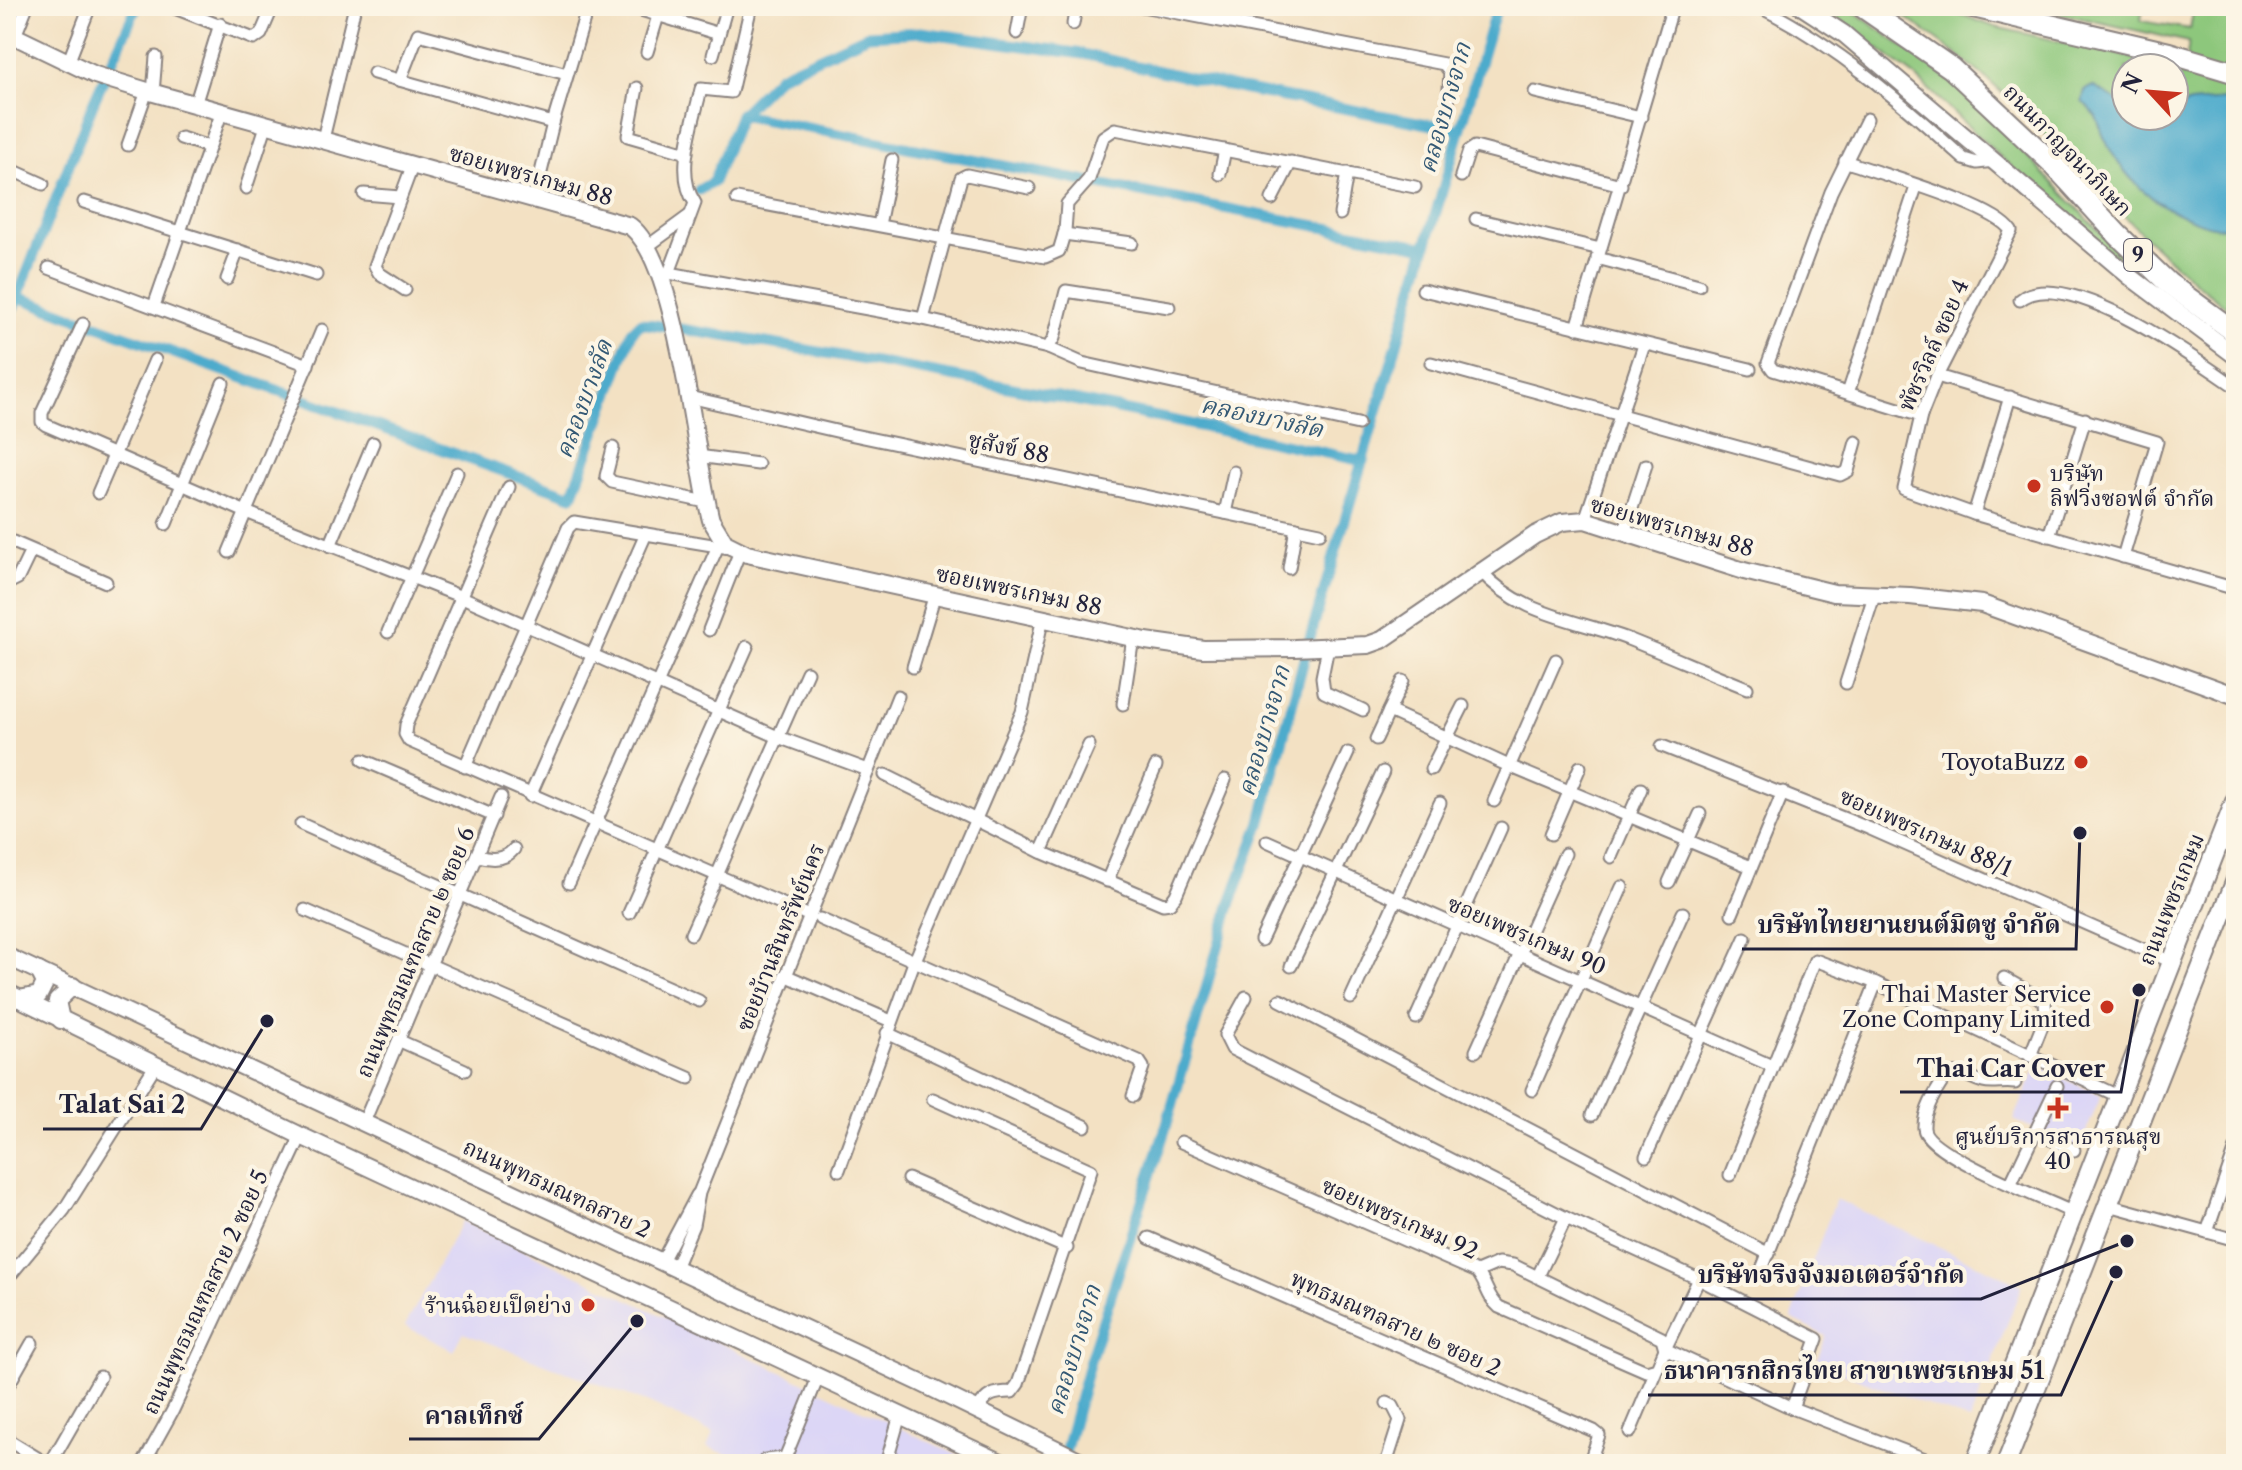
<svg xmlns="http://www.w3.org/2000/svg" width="2242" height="1470" font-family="'Libre Caslon Text','Noto Serif Thai',serif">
  <rect width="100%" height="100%" fill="#fcf5e5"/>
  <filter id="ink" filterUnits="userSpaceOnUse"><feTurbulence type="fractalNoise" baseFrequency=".0125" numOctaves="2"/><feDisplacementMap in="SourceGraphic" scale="16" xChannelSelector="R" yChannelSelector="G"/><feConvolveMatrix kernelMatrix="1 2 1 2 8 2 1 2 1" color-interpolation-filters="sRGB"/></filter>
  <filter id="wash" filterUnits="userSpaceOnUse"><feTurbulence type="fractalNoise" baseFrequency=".006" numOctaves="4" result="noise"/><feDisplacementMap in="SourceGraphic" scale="32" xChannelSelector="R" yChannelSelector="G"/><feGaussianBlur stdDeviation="1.8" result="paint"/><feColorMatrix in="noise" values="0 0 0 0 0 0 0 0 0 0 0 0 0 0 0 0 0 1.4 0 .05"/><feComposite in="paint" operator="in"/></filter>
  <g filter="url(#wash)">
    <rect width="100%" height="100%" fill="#f3e1c3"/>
    <g fill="#dcd6f6">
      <path d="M2037,1066L2101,1096L2079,1149L2014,1120Z"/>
      <path d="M1836,1199L2022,1285L1970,1421L1816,1363L1826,1336L1791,1319Z"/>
      <path d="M462,1221L976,1464H754L707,1447L713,1433L649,1403L463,1333L454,1351L405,1326Z"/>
    </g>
    <g fill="#8dc77c" stroke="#58745c" stroke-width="2" fill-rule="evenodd">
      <path d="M1821,6L1847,7L1963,89L2102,234L2166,292L2162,298L2013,169L1916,77Z"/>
      <path d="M1888,6H1937L1995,27L2185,69L2189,42L2026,6H2143L2141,21L2190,29L2194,6L2236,10V314C2147,250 2080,165 2000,91C1966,59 1928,32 1888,6ZM2126,68H2174V116H2126Z"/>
    </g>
    <path fill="#4eabcc" stroke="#386684" stroke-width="2" d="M2093,86C2100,91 2121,103 2126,104V116H2174V109L2190,103L2236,99V223C2220,230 2210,226 2194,220C2155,207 2121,176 2104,137C2097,121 2098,113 2082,102L2085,90Z"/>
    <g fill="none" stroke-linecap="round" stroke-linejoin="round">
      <g stroke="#4eabcc" stroke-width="11">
        <path d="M740,115L779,76L868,35L921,32L1083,54L1241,89L1460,130"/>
        <path d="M699,190L713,182L740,115L1426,247"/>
        <path d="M18,297L572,496L632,332L641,323C883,359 1123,409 1363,461"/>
        <path d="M6,327L94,101L137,6"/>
        <path d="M1062,1464L1090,1360L1166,1127L1231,902L1260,825L1307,648L1497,6"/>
      </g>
    </g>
  </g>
  <g filter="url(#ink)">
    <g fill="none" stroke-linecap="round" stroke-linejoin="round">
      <defs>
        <g id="street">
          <path d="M628,6L719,34"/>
          <path d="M1142,6L1444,64L1450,72L1448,106"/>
          <path d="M1758,6C1835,44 1900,101 1964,159L1977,163L1994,161"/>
          <path d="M172,7L254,39L261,34L273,6"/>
          <path d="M1073,24L1076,6"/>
          <path d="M1017,33L1022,6"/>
          <path d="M15,36L27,6"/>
          <path d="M647,52L661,6"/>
          <path d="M713,55L727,6"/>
          <path d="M68,63L90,6"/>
          <path d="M374,73L553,123"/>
          <path d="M400,80L418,34L567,74"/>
          <path d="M637,88L628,136L687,153"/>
          <path d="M1535,92L1641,117"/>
          <path d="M153,93L156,57"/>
          <path d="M195,105L220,24"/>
          <path d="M1867,119L1831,192L1768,363L1773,370L1921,416"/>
          <path d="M181,138L209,147"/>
          <path d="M323,139L355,6"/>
          <path d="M128,145L147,91"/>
          <path d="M1845,161C1879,174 1995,205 2011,231L1937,376L1921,416L1904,489L1974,514L2236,589"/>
          <path d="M6,171L12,170L43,184"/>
          <path d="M1220,174L1225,150"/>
          <path d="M1461,176L1469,151L1475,147L1621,185"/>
          <path d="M246,188L267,123"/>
          <path d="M364,194L400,197"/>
          <path d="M535,197L553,123L588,6"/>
          <path d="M737,199L1045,257L1059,251L1065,231L1067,204L1089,179L1103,137L1115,129L1415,187"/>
          <path d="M1272,199L1291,162"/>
          <path d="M84,202L316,275"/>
          <path d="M1340,214L1347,173"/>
          <path d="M1476,219L1600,249"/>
          <path d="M879,225L892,160"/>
          <path d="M1064,234L1132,243"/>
          <path d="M648,246L689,216"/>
          <path d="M1597,258L1699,285"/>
          <path d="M49,268L308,365"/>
          <path d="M669,273L695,203C674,174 694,121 701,89L731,92L751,6"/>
          <path d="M227,279L238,250"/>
          <path d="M661,285L669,273L923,319L1048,348L1082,363L1358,424"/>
          <path d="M405,290L379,273L375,266L413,164"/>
          <path d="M1423,290L1750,369"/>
          <path d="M2020,300C2064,264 2196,359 2236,387"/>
          <path d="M154,306L221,114"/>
          <path d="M923,319L961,178L967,175L1029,188"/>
          <path d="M83,324L42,413V422L46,425L246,512L462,597L778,737L868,770"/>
          <path d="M1577,328L1673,6"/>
          <path d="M1048,348L1054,338L1066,291L1169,307"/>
          <path d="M1431,363L1840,475L1848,471L1856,442"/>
          <path d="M1937,376L2157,442L2123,557"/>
          <path d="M1848,393L1916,187"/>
          <path d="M689,397L849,434L1320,533"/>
          <path d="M613,448L606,476L612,482L706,502"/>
          <path d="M698,456L758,464"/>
          <path d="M509,487L406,725L405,734L409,741L810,916"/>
          <path d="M98,493L155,360"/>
          <path d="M1225,513L1234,472"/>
          <path d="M1974,514L2010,397"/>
          <path d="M1585,520L1644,345"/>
          <path d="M166,524L223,383"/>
          <path d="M1624,533L1646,465"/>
          <path d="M2049,536L2085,419"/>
          <path d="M6,539L106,582"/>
          <path d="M330,546L373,443"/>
          <path d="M229,552L322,330"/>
          <path d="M1289,568L1296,528"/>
          <path d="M1480,570C1519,615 1575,619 1628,639C1668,655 1707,672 1747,688"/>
          <path d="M6,584L18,578L31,551"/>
          <path d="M709,630L740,551"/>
          <path d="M388,632L457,473"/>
          <path d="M1328,647L1322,677L1324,692L1363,710"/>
          <path d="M913,667L935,594"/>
          <path d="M1846,683L1874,596"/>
          <path d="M1123,704L1133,638"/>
          <path d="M1389,711L1509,766L1751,867"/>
          <path d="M1376,739L1403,681"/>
          <path d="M1662,746L1868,828L2172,962"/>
          <path d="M363,760L494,816"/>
          <path d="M465,767L568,528L574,522L730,548"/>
          <path d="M1431,769L1463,706"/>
          <path d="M885,775L1041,852L1163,904L1170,903L1176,895L1225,780"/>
          <path d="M530,796L646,534"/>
          <path d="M1494,801L1556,660"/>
          <path d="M301,824L699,1001"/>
          <path d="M1551,834L1580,767"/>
          <path d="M1267,841L1772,1066"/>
          <path d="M1041,852L1089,745"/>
          <path d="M478,856C491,860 505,860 514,849"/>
          <path d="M1611,857L1641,789"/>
          <path d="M1107,881L1156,766"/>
          <path d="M1669,882L1700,814"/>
          <path d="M569,883L718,546"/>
          <path d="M305,910L689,1078"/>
          <path d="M629,913L747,647"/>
          <path d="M1732,914L1783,792"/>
          <path d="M820,919L1139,1061L1143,1067L1133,1096"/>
          <path d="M691,934L807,672"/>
          <path d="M1261,940L1348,753"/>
          <path d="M1291,966L1383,772"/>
          <path d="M785,975L891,1021"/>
          <path d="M2004,978L2045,1001L2046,1016L2030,1056"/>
          <path d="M1246,997L1225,1035L1232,1049L1566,1218L1538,1276"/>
          <path d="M1351,998L1440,803"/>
          <path d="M1280,1000L1769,1254"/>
          <path d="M1416,1018L1501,828"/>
          <path d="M887,1033L1085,1126"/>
          <path d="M400,1041L465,1070"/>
          <path d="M1476,1051L1565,854"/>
          <path d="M2015,1083C2004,1081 1993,1085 1983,1082C1968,1078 1963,1069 1946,1076C1937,1090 1923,1110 1924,1128C1925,1153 2049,1201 2074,1213"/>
          <path d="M1532,1090L1622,887"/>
          <path d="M933,1099L1091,1170L1018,1384L1012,1392C994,1392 986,1394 977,1411"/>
          <path d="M1592,1115L1683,913"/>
          <path d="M364,1122L501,797"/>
          <path d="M2035,1132L2074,1150"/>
          <path d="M1181,1142L1477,1272C1487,1283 1486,1296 1499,1307L1646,1371L1657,1368L1665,1349L1792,1408L1938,1464"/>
          <path d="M1646,1156L1745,938"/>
          <path d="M839,1170L913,965L1022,712L1043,617"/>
          <path d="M1730,1175L1815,960L1876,983L2120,1097"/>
          <path d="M908,1179L1067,1248"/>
          <path d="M2011,1183L2057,1086"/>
          <path d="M2109,1205L2236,1240"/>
          <path d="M1566,1218L1699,1279L1665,1349"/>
          <path d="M2207,1232L2236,1148"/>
          <path d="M1149,1238L1594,1431L1599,1435L1589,1464"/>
          <path d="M662,1261L697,1195"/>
          <path d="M675,1268L693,1225L699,1193L898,696"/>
          <path d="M1477,1272L1498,1263L1513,1265L1662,1338L1665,1349"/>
          <path d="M12,1273L64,1210L155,1066"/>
          <path d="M1760,1274L1876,983"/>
          <path d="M1699,1279L1817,1339L1792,1408"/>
          <path d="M6,1389L32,1343"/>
          <path d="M1630,1432L1657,1368"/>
          <path d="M6,1439L47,1464"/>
          <path d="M765,1460L785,1458L819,1375"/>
          <path d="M50,1464L100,1377"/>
          <path d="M143,1464L173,1410L301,1136"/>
          <path d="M886,1464L900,1415"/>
          <path d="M1386,1464L1400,1420L1393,1406L1387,1403"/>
        </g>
        <g id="secondary">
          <path d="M1801,6L1844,34L2128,275L2236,356"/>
          <path d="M6,32L95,75L147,91L630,226C679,263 694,456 711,520L725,543L747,554L1146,641L1203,649L1294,648L1368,645L1382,640L1535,535L1562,522L1585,520L1744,571L1834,593L1910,596L1982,604L2236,696"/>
          <path d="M6,956L919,1382L1087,1464"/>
          <path d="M6,992L301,1136L1005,1464"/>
          <path d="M19,999L39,995L45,983L39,971"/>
          <path d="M61,1020L57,1001L73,986"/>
        </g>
        <g id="primary">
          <path d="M1975,1464L2236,799"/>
          <path d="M2006,1464L2236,880"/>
        </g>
        <g id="highway">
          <path d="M1861,6L1951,68L2052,163L2118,235L2168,283L2236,333"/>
          <path d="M1969,6L2169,53L2236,73"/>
        </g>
      </defs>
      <use href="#street" stroke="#8a827f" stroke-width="15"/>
      <use href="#secondary" stroke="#8a827f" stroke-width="20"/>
      <use href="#primary" stroke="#8a827f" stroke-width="22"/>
      <use href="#highway" stroke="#8a827f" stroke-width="24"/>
      <use href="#street" stroke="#fff" stroke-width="11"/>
      <use href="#secondary" stroke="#fff" stroke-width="16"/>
      <use href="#primary" stroke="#fff" stroke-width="18"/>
      <use href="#highway" stroke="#fff" stroke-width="20"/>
    </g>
  </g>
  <g fill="#c8321e" stroke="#fcf5e5" stroke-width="3">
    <circle cx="2034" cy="486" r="8"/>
    <circle cx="2081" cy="762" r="8"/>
    <circle cx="2107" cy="1007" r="8"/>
    <path d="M2054 1096h8v8h8v8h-8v8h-8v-8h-8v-8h8z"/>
    <circle cx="588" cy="1305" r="8"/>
  </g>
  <g text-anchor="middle" stroke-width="8" stroke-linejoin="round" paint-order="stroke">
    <rect fill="#fcf5e5" stroke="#63616e" stroke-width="2" x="2124" y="239" width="28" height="32" rx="6"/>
    <g font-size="20" font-weight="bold" fill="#22223b">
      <text x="2138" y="262">9</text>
    </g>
    <g font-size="22" fill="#22223b" stroke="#fcf5e5">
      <text transform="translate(2068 150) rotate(46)" y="8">ถนนกาญจนาภิเษก</text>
      <text transform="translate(531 175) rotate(16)" y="8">ซอยเพชรเกษม 88</text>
      <text transform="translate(1933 345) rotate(-66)" y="8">พัชรวิลล์ ซอย 4</text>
      <text transform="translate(1009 447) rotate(12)" y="8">ชูสังข์ 88</text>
      <text transform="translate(1672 526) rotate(16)" y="8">ซอยเพชรเกษม 88</text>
      <text transform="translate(1019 590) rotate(12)" y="8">ซอยเพชรเกษม 88</text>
      <text transform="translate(1926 832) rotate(24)" y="8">ซอยเพชรเกษม 88/1</text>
      <text transform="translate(2171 899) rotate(-68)" y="8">ถนนเพชรเกษม</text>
      <text transform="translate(1527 935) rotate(23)" y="8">ซอยเพชรเกษม 90</text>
      <text transform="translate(780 937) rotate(-68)" y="8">ซอยบ้านสินทรัพย์นคร</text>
      <text transform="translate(415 952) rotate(-67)" y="8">ถนนพุทธมณฑลสาย ๒ ซอย 6</text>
      <text transform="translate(557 1188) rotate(25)" y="8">ถนนพุทธมณฑลสาย 2</text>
      <text transform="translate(1400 1218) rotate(24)" y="8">ซอยเพชรเกษม 92</text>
      <text transform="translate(205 1292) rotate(-65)" y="8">ถนนพุทธมณฑลสาย 2 ซอย 5</text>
      <text transform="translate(1396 1323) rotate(24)" y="8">พุทธมณฑลสาย ๒ ซอย 2</text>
    </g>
    <g font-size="22" fill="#22223b" stroke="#fcf5e5" text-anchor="end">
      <text x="2050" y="481" text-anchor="start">บริษัท<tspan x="2050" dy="25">ลิฟวิ่งซอฟต์ จำกัด</tspan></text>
      <text x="2065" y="770">ToyotaBuzz</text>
      <text x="2091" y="1002">Thai Master Service<tspan x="2091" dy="25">Zone Company Limited</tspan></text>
      <text x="2058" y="1144" text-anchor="middle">ศูนย์บริการสาธารณสุข<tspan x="2058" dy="25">40</tspan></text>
      <text x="572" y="1313">ร้านฉ๋อยเป็ดย่าง</text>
    </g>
    <g font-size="24" font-style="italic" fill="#345975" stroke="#fcf5e5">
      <text transform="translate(1445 108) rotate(-74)" y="8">คลองบางจาก</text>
      <text transform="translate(584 399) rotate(-70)" y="8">คลองบางลัด</text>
      <text transform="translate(1262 417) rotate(12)" y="8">คลองบางลัด</text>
      <text transform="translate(1264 731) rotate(-74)" y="8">คลองบางจาก</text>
      <text transform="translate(1074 1350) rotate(-73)" y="8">คลองบางจาก</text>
    </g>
  </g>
  <path fill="none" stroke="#22223b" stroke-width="3" d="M2080 833L2076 949H1742M2139 990L2121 1092H1900M267 1021L201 1129H43M2127 1241L1981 1299H1682M2116 1272L2061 1395H1648M637 1321L539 1439H409"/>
  <g fill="#22223b" stroke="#fcf5e5" stroke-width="3">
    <circle cx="2080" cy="833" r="8"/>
    <circle cx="2139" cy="990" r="8"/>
    <circle cx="267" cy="1021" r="8"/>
    <circle cx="2127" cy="1241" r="8"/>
    <circle cx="2116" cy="1272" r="8"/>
    <circle cx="637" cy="1321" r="8"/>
  </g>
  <g font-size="24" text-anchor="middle" font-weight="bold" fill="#22223b" stroke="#fcf5e5" stroke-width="8" stroke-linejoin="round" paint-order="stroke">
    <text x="1909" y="933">บริษัทไทยยานยนต์มิตซู จำกัด</text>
    <text x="2011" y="1077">Thai Car Cover</text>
    <text x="122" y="1113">Talat Sai 2</text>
    <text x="1831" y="1283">บริษัทจริงจังมอเตอร์จำกัด</text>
    <text x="1854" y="1379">ธนาคารกสิกรไทย สาขาเพชรเกษม 51</text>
    <text x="474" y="1424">คาลเท็กซ์</text>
  </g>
  <rect width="2242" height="1470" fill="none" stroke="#fcf5e5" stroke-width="32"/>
  <g transform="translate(2150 92) rotate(296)"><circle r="38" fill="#fcf5e5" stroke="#a5a1a1" stroke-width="2"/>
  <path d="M0-6L14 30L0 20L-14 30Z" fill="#c8321e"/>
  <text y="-12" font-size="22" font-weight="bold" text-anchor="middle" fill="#22223b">N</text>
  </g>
</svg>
